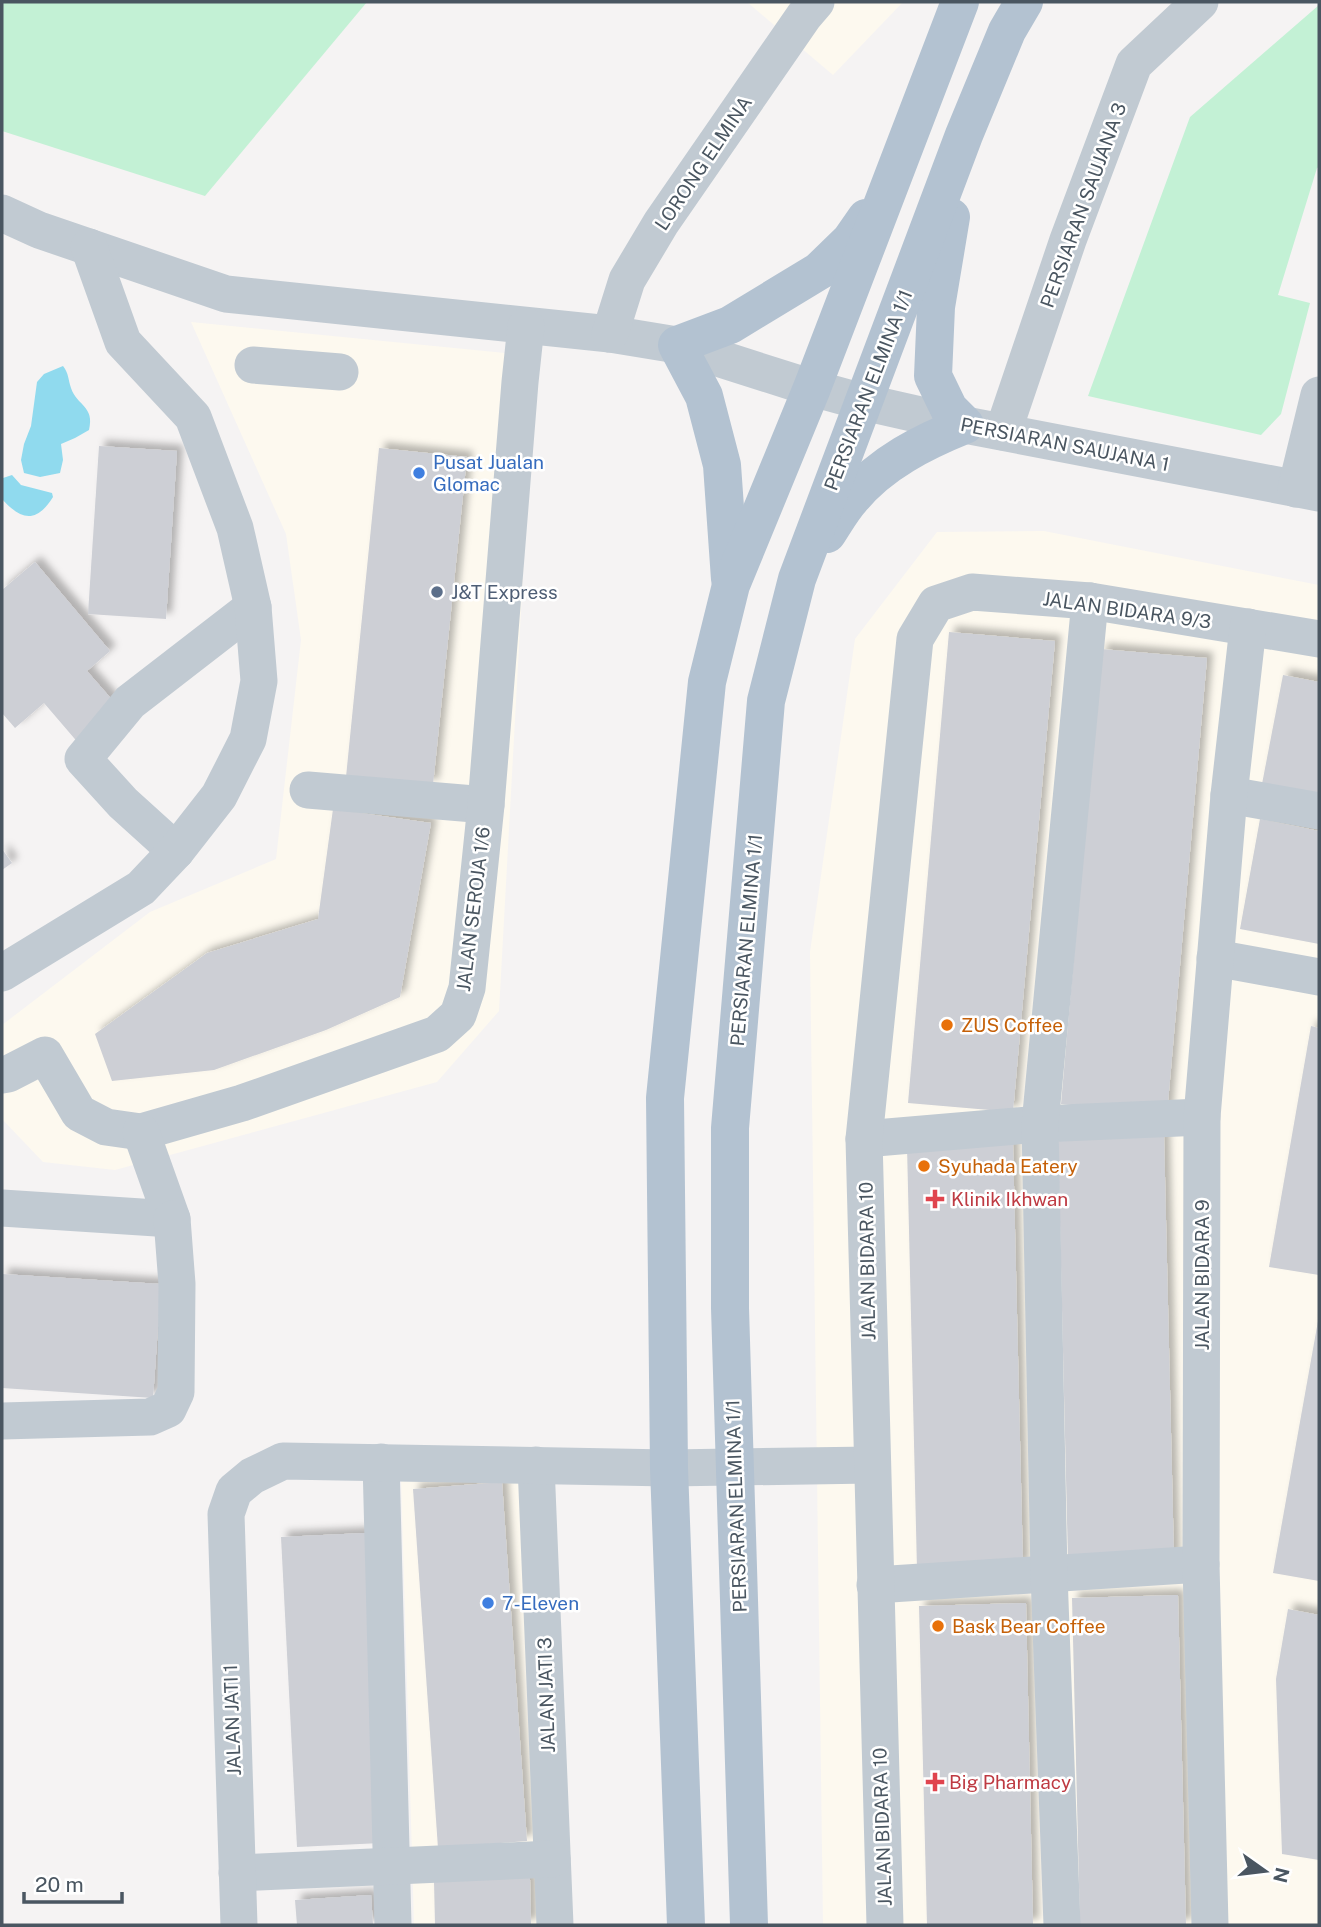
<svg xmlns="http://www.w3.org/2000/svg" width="1321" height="1927" font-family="'Public Sans',sans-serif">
  <defs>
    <filter id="shadow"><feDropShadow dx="6" dy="-6" stdDeviation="3.5" flood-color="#0004"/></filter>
  </defs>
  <rect width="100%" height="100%" fill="#f5f3f3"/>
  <g fill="#fdf9ef">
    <path d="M747,2H903L833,75Z"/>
    <path d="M191,322L535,356L499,1011L437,1082L115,1170L43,1162L2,1119V1025L150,912L276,859L301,640L286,534Z"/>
    <path d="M1044,531L1319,585V1925H823L810,952L855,639L937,532Z"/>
    <path d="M535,1474L547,1925H414L401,1479Z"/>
  </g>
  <g fill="#c3f1d5">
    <path d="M2,2H367L205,196L2,131Z"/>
    <path d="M1319,5V167L1317,168L1278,295L1310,303L1281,414L1261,435L1088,396L1190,117Z"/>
  </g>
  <g fill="#90daee">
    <path d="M63,366C69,374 68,379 71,388C77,406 95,406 89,430L75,438L61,444L63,460L60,473L40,477L24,473L21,460L24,444L31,426L37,382L44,374Z"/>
    <path d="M12,475L21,485L52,493L53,497C36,524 21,520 2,499L3,478Z"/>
  </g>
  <g fill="#cdcfd5" filter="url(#shadow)">
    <path d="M99,446L177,451L166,619L88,614Z"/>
    <path d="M379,448L467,457L433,785L346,777Z"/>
    <path d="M35,562L110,651L87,671L121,710L80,745L44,703L15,728L2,713V590Z"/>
    <path d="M949,632L1055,641L1013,1112L908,1103Z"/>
    <path d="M1101,649L1207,658L1167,1114L1061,1104Z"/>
    <path d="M1283,675L1319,682V795L1262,784Z"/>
    <path d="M333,809L431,823L400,997L326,1030L214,1070L112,1081L95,1034L207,953L318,919Z"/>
    <path d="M1260,819L1319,831V944L1240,929Z"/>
    <path d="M2,849L12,863L2,870Z"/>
    <path d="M1311,1026L1319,1028V1275L1269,1267Z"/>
    <path d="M1164,1134L1174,1559L1068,1562L1058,1137Z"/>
    <path d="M1013,1143L1023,1567L917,1570L907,1146Z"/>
    <path d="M2,1274L161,1284L153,1398L2,1388Z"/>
    <path d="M1318,1321H1319V1581L1273,1573Z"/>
    <path d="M502,1482L527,1841L438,1848L413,1489Z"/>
    <path d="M365,1533L381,1843L297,1847L281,1537Z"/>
    <path d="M1178,1595L1186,1925H1080L1072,1598Z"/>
    <path d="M1026,1603L1033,1925H927L919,1606Z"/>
    <path d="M1288,1609L1319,1615V1860L1282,1854L1276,1679Z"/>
    <path d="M530,1878L531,1925H435L434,1881Z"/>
    <path d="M371,1895L373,1925H297L295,1900Z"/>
  </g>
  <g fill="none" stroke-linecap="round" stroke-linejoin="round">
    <g stroke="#c1cad2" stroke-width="37">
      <path d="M2,213L39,230L226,294L610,334L677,345L812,388L863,402L965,425L1319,493"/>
      <path d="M610,334L627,280L661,223L804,16L816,2"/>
      <path d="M253,365L340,372"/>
      <path d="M1003,432L1068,240L1134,64L1200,2"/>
      <path d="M1296,489L1319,395"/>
      <path d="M308,790L486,805"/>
      <path d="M1229,795L1319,811"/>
      <path d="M176,851L123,803L83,759L130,702L253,607"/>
      <path d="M1215,958L1319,977"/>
      <path d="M2,973L141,888L176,851L219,796L248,739L259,681L253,607L235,528L193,417L123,342L89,247"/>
      <path d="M2,1075L8,1074L45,1055L79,1113L106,1127L141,1132L242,1103L437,1034L458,1015L467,988L486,805L520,382L526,326"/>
      <path d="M864,1139L1040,1124L1202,1117"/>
      <path d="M2,1208L172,1219L141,1132"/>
      <path d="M2,1421L150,1417L168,1409L176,1392L177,1284L172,1219"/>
      <path d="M381,1462L393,1925"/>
      <path d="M536,1465L555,1925"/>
      <path d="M875,1585L1201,1564"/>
      <path d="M237,1873L552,1859"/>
      <path d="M239,1925L226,1514L234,1491L252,1476L283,1461L669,1468L872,1465"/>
      <path d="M885,1925L864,1139L915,639L936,604L972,592L1090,601L1319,639"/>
      <path d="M1062,1925L1049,1574L1040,1124L1090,601"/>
      <path d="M1210,1925L1201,1564L1202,1117L1229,795L1248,627"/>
    </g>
    <g stroke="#b3c2d1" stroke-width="38">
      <path d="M827,534C835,522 842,509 852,498C881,463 923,442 965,425L949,409L933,376L936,307L951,217"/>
      <path d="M730,579L722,465L704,396L677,345L730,325L819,271L850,241L866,218"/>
      <path d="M686,1925L669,1468L665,1098L707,682L731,585L812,388L960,2"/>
      <path d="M749,1925L730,1308V1128L766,701L797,579L964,135L1007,31L1024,2"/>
    </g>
  </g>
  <g fill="#3f7fe0" stroke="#fff" stroke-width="2.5">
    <circle cx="419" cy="473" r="7"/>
    <circle cx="488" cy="1603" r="7"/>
  </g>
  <circle fill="#5c6f8a" stroke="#fff" stroke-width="2.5" cx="437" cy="592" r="7"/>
  <g fill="#e8710a" stroke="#fff" stroke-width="2.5">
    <circle cx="947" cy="1025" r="7"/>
    <circle cx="924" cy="1166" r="7"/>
    <circle cx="938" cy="1626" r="7"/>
  </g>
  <g fill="#e0444e" stroke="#fff" stroke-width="2.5">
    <path d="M931.5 1188.5h7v7h7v7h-7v7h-7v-7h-7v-7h7z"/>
    <path d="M931.5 1771.5h7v7h7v7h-7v7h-7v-7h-7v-7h7z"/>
  </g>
  <g text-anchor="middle" stroke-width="5" stroke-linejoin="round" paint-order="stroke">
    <g font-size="19" fill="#4a5661" stroke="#fff">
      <text transform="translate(703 163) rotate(-56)" y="7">LORONG ELMINA</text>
      <text transform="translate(1083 205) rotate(-70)" y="7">PERSIARAN SAUJANA 3</text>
      <text transform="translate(868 390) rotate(-69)" y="7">PERSIARAN ELMINA 1/1</text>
      <text transform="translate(1065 444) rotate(11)" y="7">PERSIARAN SAUJANA 1</text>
      <text transform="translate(1127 610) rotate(8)" y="7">JALAN BIDARA 9/3</text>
      <text transform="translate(473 909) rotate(-83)" y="7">JALAN SEROJA 1/6</text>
      <text transform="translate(746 940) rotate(-85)" y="7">PERSIARAN ELMINA 1/1</text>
      <text transform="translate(867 1261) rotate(-91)" y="7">JALAN BIDARA 10</text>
      <text transform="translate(1202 1275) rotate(-90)" y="7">JALAN BIDARA 9</text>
      <text transform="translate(736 1506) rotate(-92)" y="7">PERSIARAN ELMINA 1/1</text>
      <text transform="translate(546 1695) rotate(-92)" y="7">JALAN JATI 3</text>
      <text transform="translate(232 1720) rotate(-92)" y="7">JALAN JATI 1</text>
      <text transform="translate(882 1827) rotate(-92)" y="7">JALAN BIDARA 10</text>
    </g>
    <g font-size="19" fill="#366cbe" stroke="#fff" text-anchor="start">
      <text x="433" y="469">Pusat Jualan<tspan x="433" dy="22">Glomac</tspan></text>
      <text x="502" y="1610">7-Eleven</text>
    </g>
    <g font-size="19" fill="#4e5e75" stroke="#fff" text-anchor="start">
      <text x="451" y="599">J&amp;T Express</text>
    </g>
    <g font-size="19" fill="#c56008" stroke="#fff" text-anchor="start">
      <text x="961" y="1032">ZUS Coffee</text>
      <text x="938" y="1173">Syuhada Eatery</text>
      <text x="952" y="1633">Bask Bear Coffee</text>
    </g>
    <g font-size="19" fill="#be3a42" stroke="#fff" text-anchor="start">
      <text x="951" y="1206">Klinik Ikhwan</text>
      <text x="949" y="1789">Big Pharmacy</text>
    </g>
  </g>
  <rect width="1321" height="1927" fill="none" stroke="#4a5661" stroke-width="7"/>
  <g transform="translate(1265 1871) rotate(104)" stroke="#ffffff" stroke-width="5" paint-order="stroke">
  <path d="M0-5L12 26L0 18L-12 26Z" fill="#4a5661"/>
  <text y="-10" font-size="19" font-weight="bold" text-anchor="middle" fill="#4a5661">N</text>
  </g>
  <path d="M24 1892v10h98v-10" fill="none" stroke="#4a5661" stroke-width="3.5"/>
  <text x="35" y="1892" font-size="21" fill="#4a5661" stroke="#ffffff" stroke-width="5" paint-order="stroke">20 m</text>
</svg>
